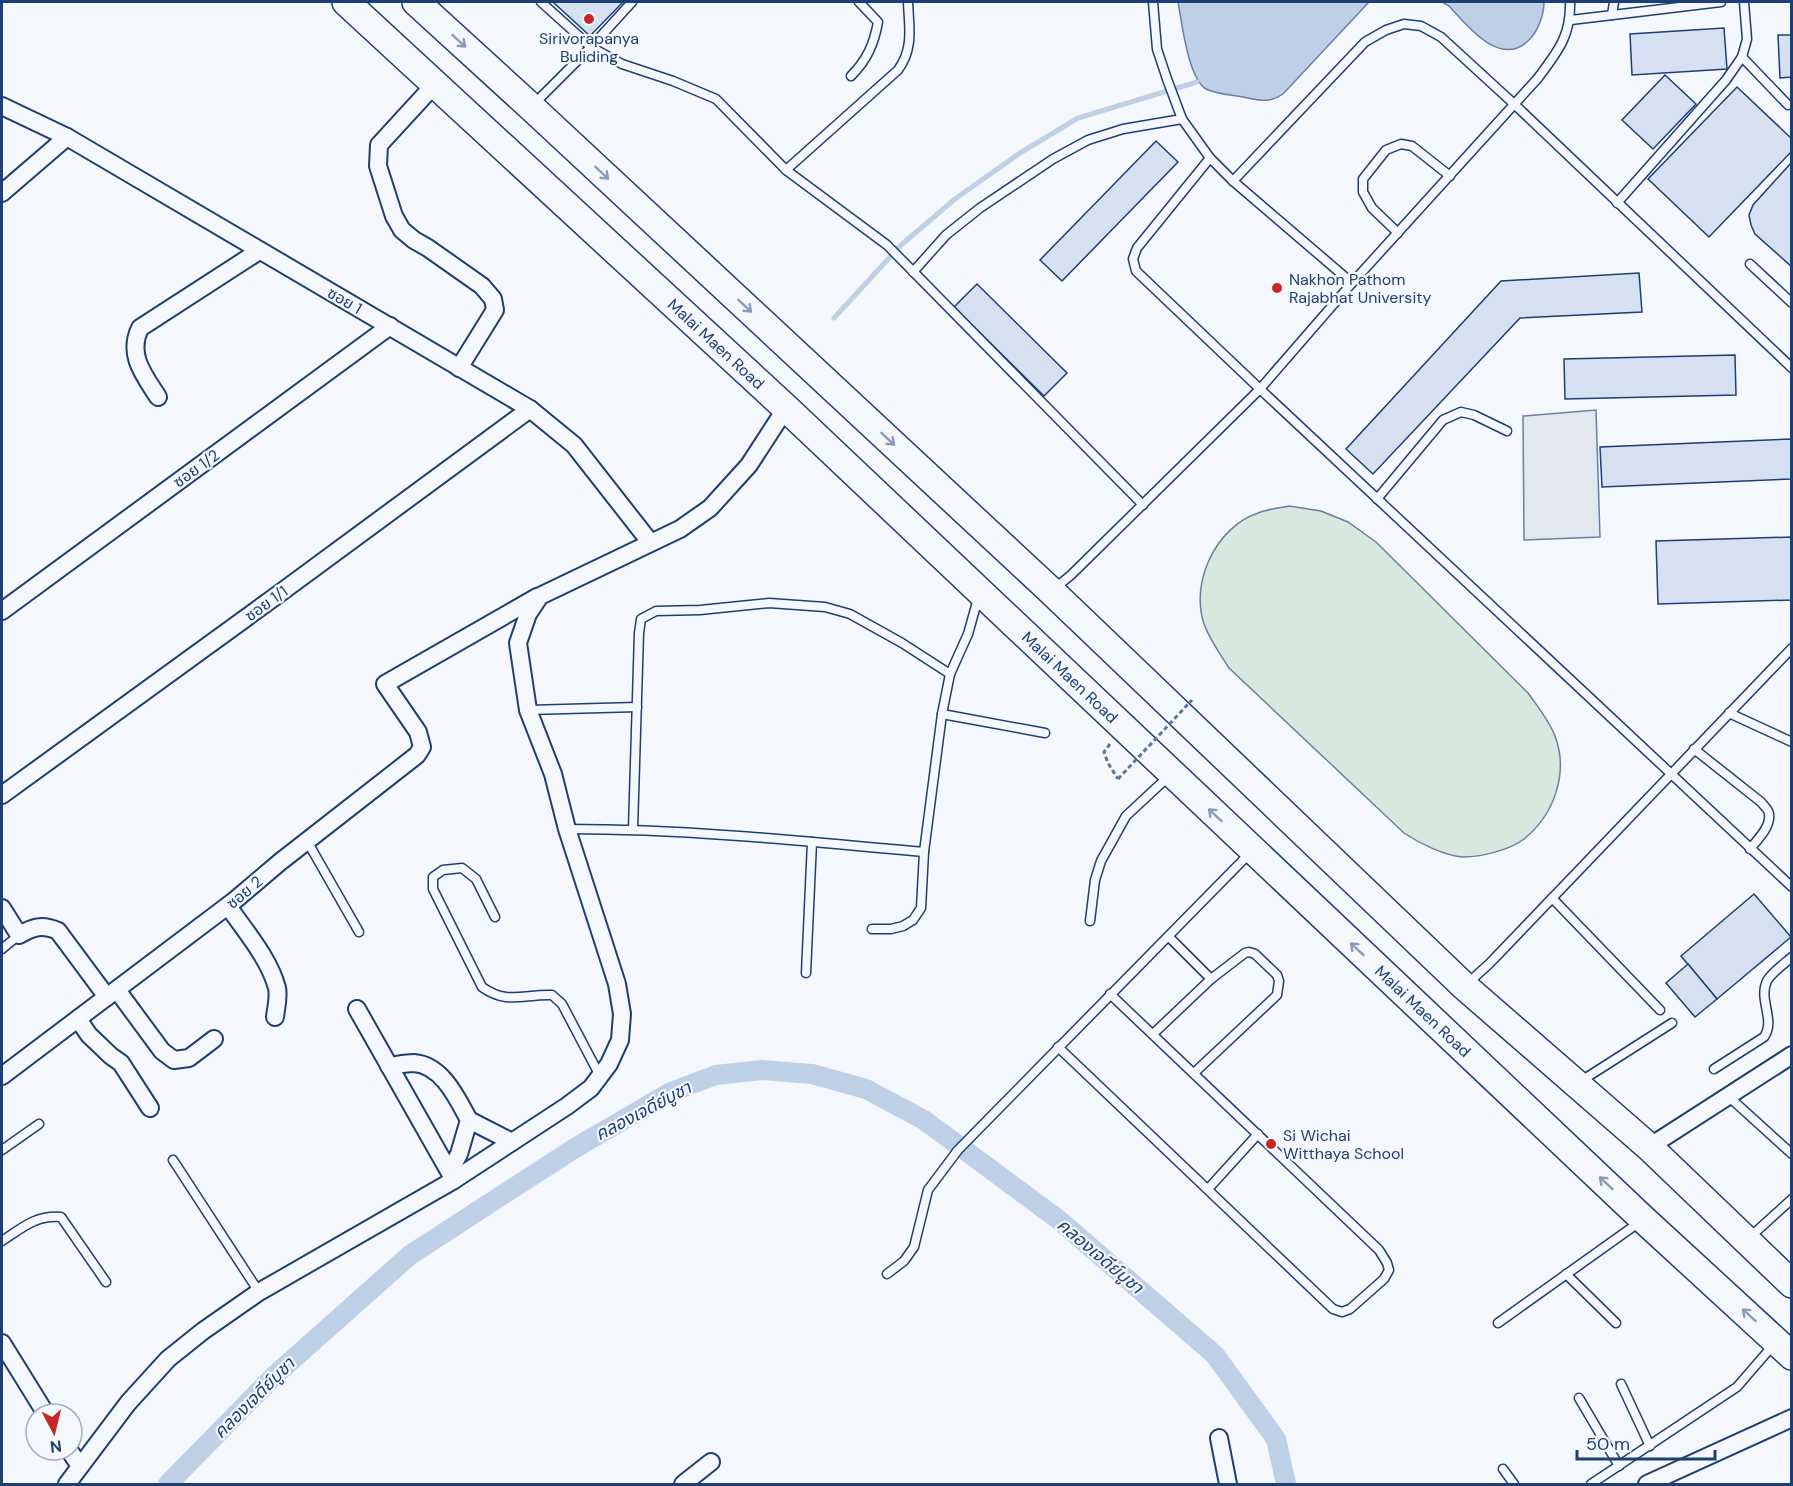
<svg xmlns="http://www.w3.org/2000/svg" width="1793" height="1486" font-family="'DM Sans','Noto Sans Thai',sans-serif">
  <rect width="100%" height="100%" fill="#f4f7fb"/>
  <path fill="#d7e8df" stroke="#687fa3" stroke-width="1.5" d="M1289,506L1321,511L1348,522L1376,542L1528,693C1538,707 1549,720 1555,736C1569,773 1554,815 1524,839C1510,850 1481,857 1463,857C1445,856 1419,843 1404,833L1229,668C1220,654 1210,640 1204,624C1190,582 1216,527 1258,513C1268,509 1279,508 1289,506Z"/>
  <path fill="#e3e8f0" stroke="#687fa3" stroke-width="1.5" d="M1596,410L1600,537L1524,540L1523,416Z"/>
  <g fill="#bed0e5" stroke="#687fa3" stroke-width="1.5">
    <path d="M1178,2H1369L1283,94C1269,104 1259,100 1243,97C1232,95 1216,94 1206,89C1188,78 1182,23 1178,2Z"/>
    <path d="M1442,2H1544C1544,15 1538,31 1529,40C1500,69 1467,25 1449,6Z"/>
  </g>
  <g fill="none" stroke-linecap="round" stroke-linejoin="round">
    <path stroke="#bed0e5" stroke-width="5" d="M834,318L901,245L955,199L1020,153L1078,118L1197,82"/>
    <path stroke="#bed0e5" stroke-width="20" d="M168,1484L274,1376L410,1255L575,1148L671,1092L716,1075L762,1070L812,1074L866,1089L924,1120L1059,1220L1215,1355L1276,1439L1286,1484"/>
  </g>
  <g fill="#d5e0f0" stroke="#1d3f73" stroke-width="1.5">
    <path d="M553,2H623L590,36Z"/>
    <path d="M1724,28L1727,69L1632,75L1630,34Z"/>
    <path d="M1778,35H1792V77L1780,78Z"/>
    <path d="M1665,75L1696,104L1653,149L1622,120Z"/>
    <path d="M1737,87L1792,139V151L1709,237L1648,179Z"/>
    <path d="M1156,141L1178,162L1062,281L1040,260Z"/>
    <path d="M1792,162V267L1755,234L1751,225L1749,215L1753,205Z"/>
    <path d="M1639,273L1642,312L1520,318L1373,474L1346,449L1501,281Z"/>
    <path d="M977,284L1067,373L1044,396L954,307Z"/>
    <path d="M1735,355L1736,395L1565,399L1564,359Z"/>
    <path d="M1792,439V479L1602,487L1600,447Z"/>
    <path d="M1792,537V600L1658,604L1656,541Z"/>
    <path d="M1754,894L1791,937L1717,999L1681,956Z"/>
    <path d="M1688,964L1717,999L1695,1017L1666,983Z"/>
  </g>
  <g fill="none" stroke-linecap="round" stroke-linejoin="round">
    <defs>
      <g id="service">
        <path d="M541,2L591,47L622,64L673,81L716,99L786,170L887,245L1143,505"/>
        <path d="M1153,2L1157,49L1167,79L1182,119L1210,158L1233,181L1352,283"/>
        <path d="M1612,15L1614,2"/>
        <path d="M1571,20L1721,2"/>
        <path d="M1742,57L1788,105"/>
        <path d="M851,76C867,60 874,44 878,22L859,2"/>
        <path d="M533,105L591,47L632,2"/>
        <path d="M1210,158L1137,248L1133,259L1136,271L1260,389L1792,887"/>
        <path d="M786,170L898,70C914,48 909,27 908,2"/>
        <path d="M1233,181L1365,42L1386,30L1404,24L1421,26L1441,37L1513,103L1792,368"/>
        <path d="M1617,203L1726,80L1742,57L1747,39L1744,2"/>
        <path d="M1398,233L1372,208L1363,192V179L1386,150L1401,144L1412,146L1450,176"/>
        <path d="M1750,264L1792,303"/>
        <path d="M913,272L946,235L980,208L1053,159L1088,140L1123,129L1182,119"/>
        <path d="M1377,499L1443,420L1461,412L1474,415L1507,431"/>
        <path d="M1054,589L1071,575L1260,389L1352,283L1538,78C1558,51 1571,36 1570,2"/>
        <path d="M528,710L637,707"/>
        <path d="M1729,713L1792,742"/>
        <path d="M942,714L1045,733"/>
        <path d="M1694,749L1761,802C1764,806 1769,810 1769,814C1771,827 1757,840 1750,849"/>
        <path d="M567,829C686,829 805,841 924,852"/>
        <path d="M633,829L639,633L641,619L656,611L700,610L769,603L825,607L850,614L902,643L950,674"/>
        <path d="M307,841L359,932"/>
        <path d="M1552,898L1660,1010"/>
        <path d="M495,917L476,879L462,868L443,870L433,877V889L482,987C507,1005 524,994 552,995L562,1004L600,1076"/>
        <path d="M1090,921L1095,880L1101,861L1126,816L1169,776"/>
        <path d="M872,929H891L903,926L913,920L921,908L924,852L942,714L950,674L968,634L979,595"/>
        <path d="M1169,937L1211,979"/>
        <path d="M2,949L19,935"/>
        <path d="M806,973L812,842"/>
        <path d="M1467,984L1490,963L1792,648"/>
        <path d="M1153,1034L1211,979L1245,953L1249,952L1255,954L1277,975L1279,981L1277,995L1194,1073"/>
        <path d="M1058,1047L1333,1309L1342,1312L1350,1309L1384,1279L1389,1270L1387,1263L1379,1250L1110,994"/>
        <path d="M1714,1069L1764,1037C1776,1020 1758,1000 1767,981C1772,972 1784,964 1792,957"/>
        <path d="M1581,1081L1672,1023"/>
        <path d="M1728,1096L1792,1154"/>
        <path d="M2,1150L39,1124"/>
        <path d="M173,1160L259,1292"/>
        <path d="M1208,1189L1258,1134"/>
        <path d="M1749,1238L1792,1199"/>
        <path d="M2,1241C22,1228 35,1215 61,1217L106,1282"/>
        <path d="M887,1274L904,1261L914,1247L928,1190L958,1150L1250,853"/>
        <path d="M1566,1274L1616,1323"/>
        <path d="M1498,1323L1641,1221"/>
        <path d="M1621,1384L1650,1446"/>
        <path d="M1579,1398L1619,1466"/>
        <path d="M1503,1469L1514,1484"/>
        <path d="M1591,1484L1737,1387L1775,1343"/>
      </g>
      <g id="minor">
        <path d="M435,84L379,145L378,166L394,216L402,230L414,240L428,248L482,286L493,299L495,310L459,368"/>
        <path d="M2,106L67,137L530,409L574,445L650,542"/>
        <path d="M2,193L67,137"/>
        <path d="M158,397C144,375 127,355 140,328L259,251"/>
        <path d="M2,611L390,326"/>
        <path d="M2,795L276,596L530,409"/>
        <path d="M228,906C245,931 269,958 277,988C279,997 276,1008 275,1017"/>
        <path d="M2,908L19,935C33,927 42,924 58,931L107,997"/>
        <path d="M117,990L162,1051L174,1060L189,1058L214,1039"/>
        <path d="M357,1009L454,1180"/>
        <path d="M78,1019L89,1035L111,1056L121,1063L150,1108"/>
        <path d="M389,1066C397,1065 406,1063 414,1063C442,1065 457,1098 469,1120L459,1154L450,1171"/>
        <path d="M2,1076L234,901L280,862L417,755L422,747L418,732L385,684L537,597"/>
        <path d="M469,1120L512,1142"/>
        <path d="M1649,1147L1792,1055"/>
        <path d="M2,1343L46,1414"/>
        <path d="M1219,1438L1228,1484"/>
        <path d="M69,1450L80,1466"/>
        <path d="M67,1484L128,1403L168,1359L203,1331L259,1292L454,1180L567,1106L591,1088L609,1064L620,1040L622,1014L617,984L567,829L553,774L528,710L518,643L528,614L540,596L680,529L710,508L749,465L786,408"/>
        <path d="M683,1484L711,1462"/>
        <path d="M1647,1484L1792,1418"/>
      </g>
      <g id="trunk">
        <path id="s1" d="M346,2L786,408L1643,1219L1792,1356"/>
        <path d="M416,2L531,107L1051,591L1464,986L1649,1147L1792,1284"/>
      </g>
    </defs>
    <use href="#service" stroke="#1d3f73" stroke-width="11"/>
    <use href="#minor" stroke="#1d3f73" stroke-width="20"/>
    <use href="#trunk" stroke="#1d3f73" stroke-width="30"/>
    <path stroke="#5e769c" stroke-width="3" stroke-dasharray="4.5 3" stroke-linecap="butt" d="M1110,744L1104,752L1108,763L1118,779"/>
    <use href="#service" stroke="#f4f7fb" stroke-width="8"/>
    <use href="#minor" stroke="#f4f7fb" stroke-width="16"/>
    <use href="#trunk" stroke="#f4f7fb" stroke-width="27"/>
    <path stroke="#5e769c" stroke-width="3" stroke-dasharray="4.5 3" stroke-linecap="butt" d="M1118,779L1192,700"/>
  </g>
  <defs><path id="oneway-shaft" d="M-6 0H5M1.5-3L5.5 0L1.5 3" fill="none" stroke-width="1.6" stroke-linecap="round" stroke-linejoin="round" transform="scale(1.5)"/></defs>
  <g stroke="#889bb7">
    <use href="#oneway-shaft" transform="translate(459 41) rotate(42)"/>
    <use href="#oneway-shaft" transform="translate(602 173) rotate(43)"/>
    <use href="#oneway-shaft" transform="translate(745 306) rotate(43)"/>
    <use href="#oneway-shaft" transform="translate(888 439) rotate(43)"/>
    <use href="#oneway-shaft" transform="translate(1215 815) rotate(-137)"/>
    <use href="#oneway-shaft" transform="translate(1357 949) rotate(-137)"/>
    <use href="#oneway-shaft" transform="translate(1606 1183) rotate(-137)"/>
    <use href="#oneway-shaft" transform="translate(1749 1315) rotate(-138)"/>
  </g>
  <g fill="#c62828" stroke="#f4f7fb" stroke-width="2">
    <circle cx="589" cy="19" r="6"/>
    <circle cx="1277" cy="288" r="6"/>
    <circle cx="1271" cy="1144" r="6"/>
  </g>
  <g text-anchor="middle" stroke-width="4.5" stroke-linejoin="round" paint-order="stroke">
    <g font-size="16" fill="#1d3f73" stroke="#f4f7fb" text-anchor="start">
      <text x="589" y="44" text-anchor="middle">Sirivorapanya<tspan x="589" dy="18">Buliding</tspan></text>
      <text x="1289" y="285">Nakhon Pathom<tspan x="1289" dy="18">Rajabhat University</tspan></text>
      <text x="1283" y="1141">Si Wichai<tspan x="1283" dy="18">Witthaya School</tspan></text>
    </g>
    <g font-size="16" fill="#1d3f73" stroke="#f4f7fb">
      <text transform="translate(345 300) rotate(30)" y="6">ซอย 1</text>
      <text dy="6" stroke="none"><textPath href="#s1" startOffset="504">Malai Maen Road</textPath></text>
      <text transform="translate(196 468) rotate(-36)" y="6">ซอย 1/2</text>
      <text transform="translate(266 603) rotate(-36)" y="6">ซอย 1/1</text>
      <text dy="6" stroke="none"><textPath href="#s1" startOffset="990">Malai Maen Road</textPath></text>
      <text transform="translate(244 892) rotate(-40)" y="6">ซอย 2</text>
      <text dy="6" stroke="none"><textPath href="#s1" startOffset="1476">Malai Maen Road</textPath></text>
    </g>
    <g font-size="18" font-style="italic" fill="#1d3f73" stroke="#f4f7fb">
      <text transform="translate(643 1111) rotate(-28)" y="6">คลองเจดีย์บูชา</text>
      <text transform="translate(1100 1256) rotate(40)" y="6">คลองเจดีย์บูชา</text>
      <text transform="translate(254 1398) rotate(-45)" y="6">คลองเจดีย์บูชา</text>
    </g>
  </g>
  <rect width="1793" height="1486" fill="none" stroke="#1d3f73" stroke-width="6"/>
  <g transform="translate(54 1432) rotate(173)"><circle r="28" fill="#f4f7fb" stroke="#9eadc5" stroke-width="1.5"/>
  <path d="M0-4.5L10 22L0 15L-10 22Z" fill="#c62828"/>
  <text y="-9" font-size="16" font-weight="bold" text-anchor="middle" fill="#1d3f73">N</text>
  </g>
  <path d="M1577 1450v9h138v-9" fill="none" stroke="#1d3f73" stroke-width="3"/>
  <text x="1586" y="1450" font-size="18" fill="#1d3f73" stroke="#f4f7fb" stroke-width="4.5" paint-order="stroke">50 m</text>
</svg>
